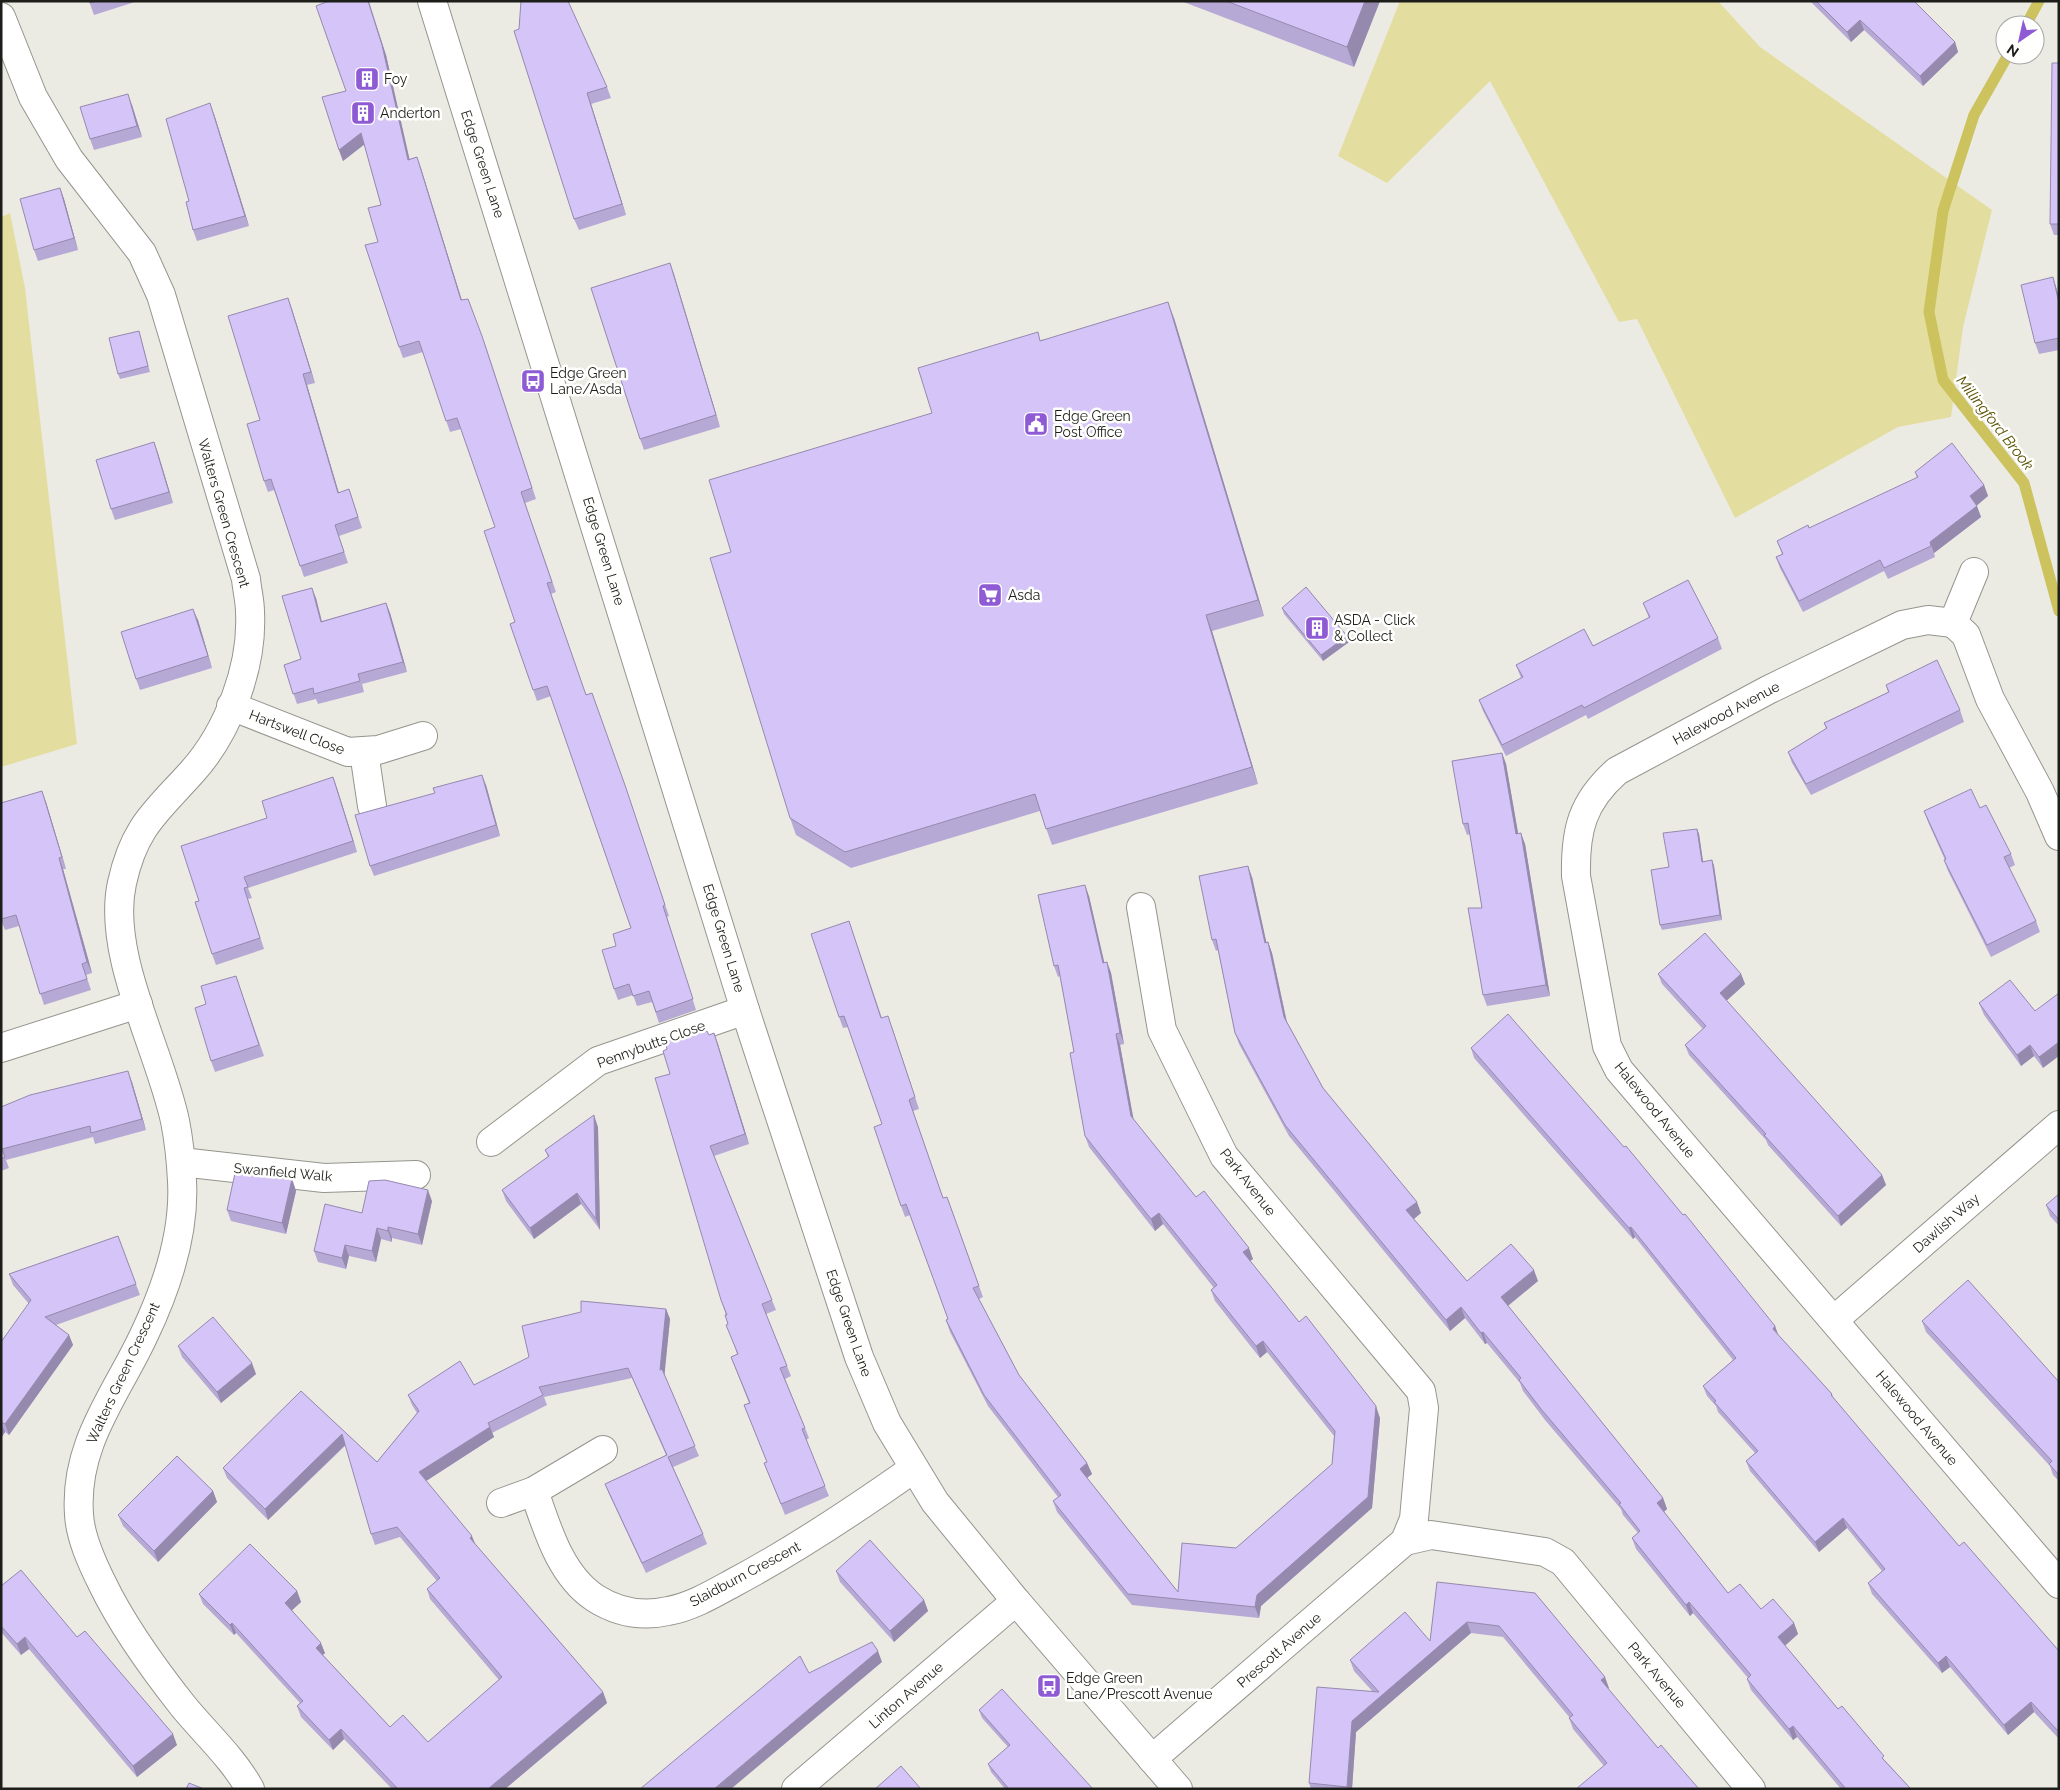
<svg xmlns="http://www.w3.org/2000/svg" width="2060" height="1790" font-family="Raleway,sans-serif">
  <rect width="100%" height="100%" fill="#ebebe4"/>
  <g fill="#e3de9f">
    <path d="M1400,1H1718L1760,47L1992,210L1963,327L1951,417L1898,427L1735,518L1637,319L1619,322L1490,81L1387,183L1338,156Z"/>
    <path d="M10,213L25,288L77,744L1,767V217Z"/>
  </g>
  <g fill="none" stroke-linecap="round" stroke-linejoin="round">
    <g stroke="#ccc25e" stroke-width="11">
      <path d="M2026,25L2039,1"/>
      <path d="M2008,55L1974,115L1943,211L1929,312L1943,380L2024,483L2059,611"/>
    </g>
    <defs>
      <g id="street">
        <path d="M1,17L33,97L69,159L142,253L161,295L246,579C247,590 250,601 250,612C253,667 228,732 192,772C156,812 134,827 122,883C106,954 160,1050 175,1121C179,1141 181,1161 182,1181C185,1233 166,1289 144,1335C116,1395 74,1444 79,1514C80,1537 92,1563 102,1583C123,1627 153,1668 183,1706C205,1733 233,1758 250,1789"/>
        <path d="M1974,572L1953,623L1966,635L1990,699L2040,792L2059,836"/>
        <path d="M1953,623L1928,620L1902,625L1768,690L1617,771C1582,802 1575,830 1576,876L1607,1046L1619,1070L2059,1584"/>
        <path d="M231,706L348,752L378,750L423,736"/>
        <path d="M364,752L372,806"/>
        <path d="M1141,907L1162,1030L1224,1156L1421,1391L1424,1408L1414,1519L1405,1541L1152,1759"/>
        <path d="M1,1048L138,1004"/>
        <path d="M491,1142L598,1061L745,1010"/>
        <path d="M181,1162L324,1178L416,1175"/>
        <path d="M1834,1320L2059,1125"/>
        <path d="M534,1491C547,1528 560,1575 595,1598C617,1612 642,1617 668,1611C691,1607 713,1594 733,1583C797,1549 855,1510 913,1469"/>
        <path d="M501,1503L534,1491L603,1450"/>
        <path d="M1405,1541L1431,1535L1545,1552L1563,1562L1751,1789"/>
        <path d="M796,1789L1016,1601"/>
      </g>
      <path id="secondary" d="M432,1L745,1010L859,1357L887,1423L935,1502L1016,1601L1178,1789"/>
    </defs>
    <use href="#street" stroke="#95958e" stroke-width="30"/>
    <use href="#secondary" stroke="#95958e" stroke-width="30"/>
    <use href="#street" stroke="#fff" stroke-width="28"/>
    <use href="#secondary" stroke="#fff" stroke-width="28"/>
  </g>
  <g fill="#b7a9d5">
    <path d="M89,1H138L94,15Z"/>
    <path d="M329,1H369L386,55L409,159L417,157L462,300L486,347L536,499L525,503L556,592L551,594L586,695L592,693L669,916L667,917L696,1010L659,1023L652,1002L637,1006L633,995L618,1000L614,989L616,946L631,928L551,696L537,701L510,624L515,622L495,527L461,429L450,432L423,352L403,358L399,347L378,242L381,205L364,144L343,161L339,150L346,91Z"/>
    <path d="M1181,1H1380L1354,67Z"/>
    <path d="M1810,1H1914L1955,42L1958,52L1923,86L1864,30L1851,42Z"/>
    <path d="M519,29L607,87L611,98L591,104L626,215L579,230L574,219Z"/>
    <path d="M2059,63V235H2054L2050,224Z"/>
    <path d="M132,105L142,137L94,150L90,139Z"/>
    <path d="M214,114L249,226L197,241L193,230L189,201Z"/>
    <path d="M60,188L64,199L78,250L38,261L34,250Z"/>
    <path d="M670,263L720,427L644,450L640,439Z"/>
    <path d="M2053,277L2059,297V350L2039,354L2035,343Z"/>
    <path d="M288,298L315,383L307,385L339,493L349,489L362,528L339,536L348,563L304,577L274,490L268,492L264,481L260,420Z"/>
    <path d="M1174,318L1264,616L1212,631L1258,784L1052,845L1040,811L851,868L796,835L790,818L731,552L932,413L1041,340Z"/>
    <path d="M139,331L150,372L120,379L118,374Z"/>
    <path d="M154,442L173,503L115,520L111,509Z"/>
    <path d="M1915,472L1984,485L1988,496L1976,505L1981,517L1934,553L1935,557L1888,579L1884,571L1803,612L1780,568L1776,557L1782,554L1777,541L1809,528L1917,478Z"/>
    <path d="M316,598L322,621L386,603L390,613L407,672L362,684L364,692L318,704L316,699L297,704L284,665L301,659Z"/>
    <path d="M1643,603L1718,638L1722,649L1588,719L1586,715L1506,756L1483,711L1479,700L1521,678L1516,665L1593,646L1649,618Z"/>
    <path d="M1282,608L1349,642L1323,661L1284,614Z"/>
    <path d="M198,620L212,668L140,690L136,679Z"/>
    <path d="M1886,685L1960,710L1964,722L1811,795L1792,763L1788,752L1826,729L1824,723L1888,692Z"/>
    <path d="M1502,753L1506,764L1518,833L1525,844L1550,996L1487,1006L1483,995L1482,908L1470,834L1467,835L1463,824Z"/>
    <path d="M333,777L357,852L248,888L252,898L248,899L264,949L216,965L212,954L199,901L267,818Z"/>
    <path d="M486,785L500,836L374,876L370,866L435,793L433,788Z"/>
    <path d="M46,802L66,869H63L92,973L86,975L91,990L44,1005L19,926L5,930L1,920V879H2Z"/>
    <path d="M1980,808L2011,854L2015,865L2009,868L2036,921L2040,932L1991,957L1948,871L1944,860H1945L1928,822L1924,811Z"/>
    <path d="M1697,829L1699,834L1703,862L1712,860L1714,866L1722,920L1662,930L1660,925L1669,867Z"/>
    <path d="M1252,877L1266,942H1268L1272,953L1287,1022L1323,1088L1421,1213L1414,1219L1467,1281H1538L1508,1306L1663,1498L1667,1509L1664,1512L1728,1593L1761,1609L1794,1623L1798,1634L1785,1646L1838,1709L1911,1789H1841L1797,1737L1793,1740L1751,1690L1747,1679L1748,1678L1693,1613L1690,1616L1636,1549L1632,1538L1638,1533L1623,1515L1621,1509L1545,1420L1523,1391L1520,1383L1487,1343L1485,1344L1465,1318L1450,1331L1289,1136L1239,1044L1235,1033L1218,950L1216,951L1212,940Z"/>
    <path d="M1089,896L1104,963L1107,962L1111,973L1124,1044L1120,1045L1133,1119L1196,1197L1253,1259L1250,1261L1299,1322L1380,1418L1372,1508L1261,1606L1259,1618L1132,1605L1057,1512L1053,1501L1058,1497L988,1406L950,1332L946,1320L948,1319L910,1215L905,1217L901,1206L882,1124L848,1027L843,1028L839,1017L849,921L882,1018L892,1027L919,1109L913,1111L943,1198L951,1208L983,1297L979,1299L1019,1375L1087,1463L1092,1474L1087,1478L1178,1592L1236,1548L1332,1464L1334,1436L1267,1352L1260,1358L1215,1301L1211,1290L1214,1288L1163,1224L1155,1231L1089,1147L1085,1136L1074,1052L1060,976L1058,977L1054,966Z"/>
    <path d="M1658,974H1741L1745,984L1726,1001L1882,1175L1886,1185L1841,1226L1768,1145L1766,1140L1689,1055L1685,1045L1703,1029L1662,984Z"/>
    <path d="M236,976L264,1056L215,1072L211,1061L206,1004Z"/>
    <path d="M1979,1003L2035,1011L2043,1068L2034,1056L2021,1066L1984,1015Z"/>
    <path d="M703,1032L709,1035L714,1033L749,1144L714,1156L776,1310L766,1314L791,1376L785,1379L805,1428L809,1438L806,1440L829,1496L785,1515L764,1463L767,1462L744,1405L749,1403L731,1357L737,1354L728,1324L726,1315L721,1300L670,1074L667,1049Z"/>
    <path d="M1471,1048L1775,1326L1778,1335L1832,1394L1834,1399L1959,1546L2059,1651V1739L2034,1712L2008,1735L1950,1667L1942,1673L1872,1594L1868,1583L1882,1571L1847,1528L1819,1552L1750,1471L1746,1461L1755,1453L1718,1412L1716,1406L1707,1396L1703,1386L1733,1360L1635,1237L1633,1239L1474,1058Z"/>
    <path d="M132,1082L146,1130L95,1144L93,1137L6,1160L9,1168L1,1171V1107Z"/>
    <path d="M598,1127L600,1230L581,1204L534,1239L506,1201L502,1190L548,1157L545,1150Z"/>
    <path d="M292,1179L296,1191L286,1234L231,1221L227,1210Z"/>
    <path d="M2059,1194V1226L2050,1216L2046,1205Z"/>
    <path d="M432,1201L422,1245L392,1238V1242L381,1239L376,1262L349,1256L346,1269L318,1262L314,1251L362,1213Z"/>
    <path d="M118,1236L140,1295L56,1325L69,1335L73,1345L9,1435L5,1432L1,1438V1342L29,1304L13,1285L9,1274Z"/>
    <path d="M666,1309L670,1319L664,1375L699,1456L673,1467L703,1534L707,1544L646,1573L609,1494L605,1484L666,1455L632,1378L544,1397L547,1405L492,1433L494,1437L426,1481L476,1545L603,1692L607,1703L505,1789H392L344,1739L333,1750L301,1717L297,1706L300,1703L236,1633L234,1635L203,1604L199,1594L297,1591L301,1602L292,1610L325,1653L323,1655L390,1727L428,1742L499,1680L430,1599L427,1589L437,1581L400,1537L375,1545L371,1534L346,1445L268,1520L227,1478L223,1468L301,1391L377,1462L417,1413L412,1405L408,1395L474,1385Z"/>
    <path d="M1922,1321L2059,1382V1481L2053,1475L2050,1466L1926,1332Z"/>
    <path d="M178,1346L256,1374L221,1403L182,1357Z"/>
    <path d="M213,1491L217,1502L158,1562L123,1526L118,1515Z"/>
    <path d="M836,1571L924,1600L928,1611L894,1642L840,1582Z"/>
    <path d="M1437,1582L1609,1688L1608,1689L1658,1748L1699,1789L1604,1766L1573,1729L1569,1718H1570L1503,1637L1471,1633L1356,1732L1352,1789H1311L1309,1783L1373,1692L1354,1671L1350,1660L1430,1641Z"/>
    <path d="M1,1586L77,1637L177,1745L137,1777L29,1649L21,1655L1,1632Z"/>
    <path d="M979,1710L1093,1789H1005L991,1772L988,1764L1008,1747L982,1718Z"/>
  </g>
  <g fill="#9589ae">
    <path d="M368,1L386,55L412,170L408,160Z"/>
    <path d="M1365,1H1380L1354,67L1347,47Z"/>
    <path d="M1860,20L1864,30L1851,42L1847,32Z"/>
    <path d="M1955,42L1958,52L1923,86L1920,76Z"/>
    <path d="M587,93L591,104L626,215L622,204Z"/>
    <path d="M128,94L132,105L142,137L137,126Z"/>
    <path d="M210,103L214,114L249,226L245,216Z"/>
    <path d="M361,133L365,144L343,161L339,150Z"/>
    <path d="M417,157L421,168L465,311L461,300Z"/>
    <path d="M60,188L64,199L78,250L74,238Z"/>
    <path d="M670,263L674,274L720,427L716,415Z"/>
    <path d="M2053,277L2059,297V303Z"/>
    <path d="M288,298L292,309L315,383L311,372Z"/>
    <path d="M1168,302L1174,318L1264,616L1258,600Z"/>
    <path d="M303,374L307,385L342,504L338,493Z"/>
    <path d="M154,442L158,453L173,503L169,492Z"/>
    <path d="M1984,485L1988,496L1974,508L1970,496Z"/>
    <path d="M1977,506L1981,517L1934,553L1930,542Z"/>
    <path d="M312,588L316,598L324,632L321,622Z"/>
    <path d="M386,603L390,613L407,672L403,662Z"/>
    <path d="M193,609L198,620L212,668L208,656Z"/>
    <path d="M1206,615L1212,631L1258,784L1252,767Z"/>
    <path d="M1347,636L1349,642L1323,661L1321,655Z"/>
    <path d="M1502,753L1506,764L1520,844L1516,834Z"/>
    <path d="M482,775L486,785L500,836L496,825Z"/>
    <path d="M333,777L337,788L357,852L353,841Z"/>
    <path d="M42,791L46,802L66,869L62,857Z"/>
    <path d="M1697,829L1699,834L1704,868L1702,862Z"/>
    <path d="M1521,833L1525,844L1550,996L1546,985Z"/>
    <path d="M59,858L63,869L92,973L87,962Z"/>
    <path d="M1712,860L1714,866L1722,920L1720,915Z"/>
    <path d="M1248,866L1252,877L1269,954L1265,943Z"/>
    <path d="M1085,885L1089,896L1107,974L1103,963Z"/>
    <path d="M1268,942L1272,953L1288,1028L1284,1017Z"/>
    <path d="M1107,962L1111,973L1124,1044L1120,1033Z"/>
    <path d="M1741,974L1745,984L1724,1003L1720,993Z"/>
    <path d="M714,1033L718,1044L749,1144L745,1134Z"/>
    <path d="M1116,1034L1120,1045L1135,1127L1131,1116Z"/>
    <path d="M2059,1042V1056L2043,1068L2039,1057Z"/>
    <path d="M2030,1045L2034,1056L2021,1066L2017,1055Z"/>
    <path d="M128,1071L132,1082L146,1130L142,1119Z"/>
    <path d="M594,1115L598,1127L600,1230L596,1219Z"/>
    <path d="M1882,1175L1886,1185L1841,1226L1838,1216Z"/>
    <path d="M292,1179L296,1191L286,1234L282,1223Z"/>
    <path d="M428,1190L432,1201L422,1245L418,1234Z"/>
    <path d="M577,1193L581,1204L534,1239L530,1228Z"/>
    <path d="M1417,1202L1421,1213L1410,1222L1406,1210Z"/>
    <path d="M1159,1213L1163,1224L1155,1231L1151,1219Z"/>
    <path d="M388,1227L392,1238V1242L388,1231Z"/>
    <path d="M1631,1227L1635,1237L1633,1239L1629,1228Z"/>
    <path d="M377,1228L381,1239L376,1262L372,1251Z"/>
    <path d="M345,1245L349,1256L346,1269L342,1258Z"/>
    <path d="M1249,1248L1253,1259L1247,1263L1243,1252Z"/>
    <path d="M1534,1270L1538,1281L1505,1308L1501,1297Z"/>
    <path d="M1461,1307L1465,1318L1450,1331L1446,1320Z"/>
    <path d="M666,1309L670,1319L664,1380L660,1370Z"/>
    <path d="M1775,1326L1779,1337L1773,1329Z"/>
    <path d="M1483,1332L1487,1343L1485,1344L1481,1333Z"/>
    <path d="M69,1335L73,1345L9,1435L5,1424Z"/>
    <path d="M1263,1341L1267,1352L1260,1358L1256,1346Z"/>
    <path d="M252,1363L256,1374L221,1403L217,1392Z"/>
    <path d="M1376,1406L1380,1418L1372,1508L1261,1606L1259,1618L1255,1607L1257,1595Z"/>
    <path d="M1,1422L5,1432L1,1438Z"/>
    <path d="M490,1427L494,1437L423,1483L419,1472Z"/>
    <path d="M342,1434L346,1444L268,1520L265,1509Z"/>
    <path d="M1087,1463L1092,1474L1084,1480L1080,1469Z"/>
    <path d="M213,1491L217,1502L158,1562L154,1551Z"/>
    <path d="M1663,1498L1667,1509L1661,1514L1657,1503Z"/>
    <path d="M1843,1518L1847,1528L1819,1552L1815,1542Z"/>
    <path d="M472,1536L476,1546L470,1538Z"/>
    <path d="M297,1591L301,1602L289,1613L285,1603Z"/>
    <path d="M924,1600L928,1611L894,1642L890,1631Z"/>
    <path d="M1689,1602L1693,1613L1690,1616L1686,1605Z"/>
    <path d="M1467,1622L1471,1633L1356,1732L1352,1789H1348L1347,1787L1352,1721Z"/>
    <path d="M232,1623L236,1633L234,1635L230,1625Z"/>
    <path d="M1794,1623L1798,1634L1782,1648L1778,1637Z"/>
    <path d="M25,1637L29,1649L21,1655L17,1644Z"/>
    <path d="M321,1643L325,1653L319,1658L316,1648Z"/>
    <path d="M878,1651L882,1662L731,1789H714Z"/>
    <path d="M1946,1656L1950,1667L1942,1673L1938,1663Z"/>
    <path d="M1605,1677L1609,1688L1605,1691L1601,1680Z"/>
    <path d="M603,1692L607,1703L505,1789H488Z"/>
    <path d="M2031,1702L2034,1712L2008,1735L2004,1725Z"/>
    <path d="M1793,1726L1797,1737L1793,1740L1789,1729Z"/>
    <path d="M341,1729L344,1739L333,1750L329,1740Z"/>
    <path d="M173,1734L177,1745L137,1777L133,1766Z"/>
  </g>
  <g fill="#d5c4f8" stroke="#9589ae">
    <path d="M89,1H97L90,3Z"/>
    <path d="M329,1H368L382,45L408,160L417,157L461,300L468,299L482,336L532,488L521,492L552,582L547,583L586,695L592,693L626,788L665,905L663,906L693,999L656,1012L649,991L633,996L629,984L614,989L602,950L616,946L613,934L631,928L547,686L533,690L510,624L515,622L484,531L495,527L457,418L446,421L419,341L399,347L365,245L378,242L368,208L381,205L361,133L339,150L322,97L346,91L316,6Z"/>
    <path d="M521,1H568L607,87L587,93L622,204L574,219L514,31L519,29Z"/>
    <path d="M1226,1H1365L1347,47Z"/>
    <path d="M1816,1H1914L1955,42L1920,76L1860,20L1847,32Z"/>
    <path d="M2052,63H2059V224H2050Z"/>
    <path d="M128,94L137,126L90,139L80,107Z"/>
    <path d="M210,103L245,216L193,230L186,202L189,201L166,119Z"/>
    <path d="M60,188L74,238L34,250L20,199Z"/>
    <path d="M670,263L716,415L640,439L591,288Z"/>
    <path d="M2053,277L2059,303V338L2035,343L2021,285Z"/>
    <path d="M288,298L311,372L303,374L338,493L349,489L358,517L335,525L344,552L300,566L271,479L264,481L247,424L260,420L228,316Z"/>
    <path d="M1168,302L1258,600L1206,615L1252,767L1046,829L1035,794L845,852L790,818L710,558L731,552L709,480L932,413L918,368L1038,332L1040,341Z"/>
    <path d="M139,331L148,366L118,374L109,338Z"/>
    <path d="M154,442L169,492L111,509L96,460Z"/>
    <path d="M1952,443L1984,485L1970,496L1977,506L1930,542L1931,546L1884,568L1880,560L1799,601L1776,557L1783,554L1777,541L1808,525L1809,528L1918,477L1915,472Z"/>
    <path d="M1688,580L1718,638L1584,708L1582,705L1502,745L1479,700L1523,677L1516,665L1584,629L1593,646L1650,617L1643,603Z"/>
    <path d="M1306,587L1347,636L1321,655L1282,608Z"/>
    <path d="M312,588L321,622L386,603L403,662L358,674L360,681L314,694L313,688L293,694L284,665L301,659L282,596Z"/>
    <path d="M193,609L208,656L136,679L121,632Z"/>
    <path d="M1937,660L1960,710L1806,784L1788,752L1827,728L1824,723L1889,692L1886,685Z"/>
    <path d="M1502,753L1516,834L1521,833L1546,985L1483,995L1468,908H1482L1468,823L1463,824L1452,761Z"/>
    <path d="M482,775L496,825L370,866L355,815L435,793L433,788Z"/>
    <path d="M333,777L353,841L244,877L248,887L244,888L260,938L212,954L195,902L199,901L181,846L267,818L262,801Z"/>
    <path d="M1971,789L1980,808L1986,805L2011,854L2004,857L2036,921L1987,945L1944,860L1946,859L1924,811Z"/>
    <path d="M42,791L62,857L59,858L87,962L82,964L87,979L40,994L16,915L1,919V879H2L1,875V803Z"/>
    <path d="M1697,829L1702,862L1712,860L1720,915L1660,925L1651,870L1669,867L1663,833Z"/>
    <path d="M1248,866L1265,943L1268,942L1284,1017L1323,1088L1417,1202L1406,1210L1467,1281L1511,1244L1534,1270L1501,1297L1663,1498L1657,1503L1728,1593L1740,1584L1761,1609L1773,1599L1794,1623L1778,1637L1838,1709L1842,1706L1884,1756L1882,1758L1911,1789H1846L1793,1726L1789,1729L1747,1679L1751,1675L1689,1602L1686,1605L1632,1538L1640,1531L1619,1504L1621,1503L1541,1409L1519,1380L1521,1378L1483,1332L1481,1333L1461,1307L1446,1320L1285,1125L1235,1033L1216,939L1212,940L1199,876Z"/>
    <path d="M1085,885L1103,963L1107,962L1120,1033L1116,1034L1131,1116L1196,1197L1204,1191L1249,1248L1243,1252L1272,1288L1299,1322L1306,1316L1376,1406L1368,1497L1257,1595L1255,1607L1128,1594L1053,1501L1061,1495L984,1395L946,1320L948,1319L906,1204L901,1206L874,1127L882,1124L844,1016L839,1017L811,934L849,921L881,1018L888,1016L915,1097L909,1100L943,1198L947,1197L979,1286L973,1288L1019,1375L1087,1463L1080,1469L1178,1592L1182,1543L1236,1548L1332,1464L1335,1431L1263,1341L1256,1346L1211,1290L1217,1285L1159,1213L1151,1219L1085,1136L1070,1053L1074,1052L1058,965L1054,966L1038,895Z"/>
    <path d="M1705,933L1741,974L1720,993L1882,1175L1838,1216L1764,1135L1766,1134L1685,1045L1706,1026L1658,974Z"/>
    <path d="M236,976L259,1045L211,1061L195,1008L206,1004L201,986Z"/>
    <path d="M2010,980L2035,1011L2059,993V1042L2039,1057L2030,1045L2017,1055L1979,1003Z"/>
    <path d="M1508,1014L1624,1147L1626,1146L1683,1215L1685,1214L1775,1326L1773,1329L1832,1394L1831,1395L1959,1546L1964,1542L2059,1651V1732L2031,1702L2004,1725L1946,1656L1938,1663L1868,1583L1885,1569L1843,1518L1815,1542L1746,1461L1758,1451L1714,1402L1716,1401L1703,1386L1736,1358L1631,1227L1629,1228L1471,1048Z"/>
    <path d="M702,1030L703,1032L707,1031L709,1035L714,1033L745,1134L710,1146L772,1300L762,1304L787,1366L780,1368L805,1428L802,1429L825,1486L781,1504L764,1463L767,1462L744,1405L750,1403L731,1357L738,1354L726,1325L728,1324L725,1315H727L721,1300L655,1078L670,1074L663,1051L667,1049L665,1042Z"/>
    <path d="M128,1071L142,1119L91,1133L90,1126L2,1149L5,1157L1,1159V1107L30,1095Z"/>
    <path d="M594,1115L596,1219L577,1193L530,1228L502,1190L549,1156L545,1150Z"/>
    <path d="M235,1173L292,1179L282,1223L227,1210Z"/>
    <path d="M385,1180L428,1190L418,1234L388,1227V1231L377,1228L372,1251L345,1245L342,1258L314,1251L325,1204L362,1213L369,1181Z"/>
    <path d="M2059,1194V1220L2046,1205Z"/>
    <path d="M118,1236L136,1284L45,1317L69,1335L5,1424L1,1422V1342L31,1300L9,1274Z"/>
    <path d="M1968,1280L2059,1382V1475L2049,1464L2052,1461L1922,1321Z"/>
    <path d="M581,1301L666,1309L660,1370L662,1369L695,1446L668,1457L703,1534L642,1563L605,1484L667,1455L628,1368L539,1387L543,1395L488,1423L490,1427L419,1472L472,1536L470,1538L603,1692L488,1789H398L341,1729L329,1740L297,1706L303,1701L232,1623L230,1625L199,1594L250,1544L297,1591L285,1603L321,1643L316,1648L390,1727L403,1715L428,1742L502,1677L427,1589L440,1578L397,1527L371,1534L342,1434L265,1509L223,1468L301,1391L377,1462L419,1411L408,1395L460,1361L474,1385L529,1357L522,1326L581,1312Z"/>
    <path d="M213,1317L252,1363L217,1392L178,1346Z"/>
    <path d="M177,1456L213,1491L154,1551L118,1515Z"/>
    <path d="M870,1540L924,1600L890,1631L836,1571Z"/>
    <path d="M21,1570L77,1637L85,1631L173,1734L133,1766L25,1637L17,1644L1,1626V1586Z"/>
    <path d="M1437,1582L1535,1593L1605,1677L1601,1680L1658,1748L1661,1745L1699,1789H1576L1607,1763L1569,1718L1573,1715L1499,1626L1467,1622L1352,1721L1347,1787L1309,1783L1317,1687L1379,1692L1350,1660L1405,1612L1430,1641Z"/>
    <path d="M872,1642L878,1651L714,1789H640L800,1656L809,1673Z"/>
    <path d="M1002,1689L1093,1789H1009L988,1764L1010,1745L979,1710Z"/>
    <path d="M901,1766L921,1789H875Z"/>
    <path d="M189,1783L204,1789H186Z"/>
  </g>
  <defs>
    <symbol id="building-square" viewBox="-11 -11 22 22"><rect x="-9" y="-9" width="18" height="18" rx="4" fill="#8e5bd4" stroke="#fffffe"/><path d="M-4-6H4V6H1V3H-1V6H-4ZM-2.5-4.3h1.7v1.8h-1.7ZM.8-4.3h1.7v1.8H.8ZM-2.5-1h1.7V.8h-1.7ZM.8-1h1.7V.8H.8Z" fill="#fff"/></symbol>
    <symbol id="bus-square" viewBox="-11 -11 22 22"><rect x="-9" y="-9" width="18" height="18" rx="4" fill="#8e5bd4" stroke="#fffffe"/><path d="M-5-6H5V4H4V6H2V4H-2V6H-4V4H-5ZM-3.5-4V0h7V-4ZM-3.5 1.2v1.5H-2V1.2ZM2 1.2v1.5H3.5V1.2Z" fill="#fff"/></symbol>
    <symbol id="civic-square" viewBox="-11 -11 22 22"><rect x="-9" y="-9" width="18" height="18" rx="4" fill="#8e5bd4" stroke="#fffffe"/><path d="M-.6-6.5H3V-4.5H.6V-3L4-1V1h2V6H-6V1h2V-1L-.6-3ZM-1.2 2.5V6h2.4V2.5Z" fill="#fff"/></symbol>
    <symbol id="supermarket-square" viewBox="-11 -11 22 22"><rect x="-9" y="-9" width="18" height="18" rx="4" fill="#8e5bd4" stroke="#fffffe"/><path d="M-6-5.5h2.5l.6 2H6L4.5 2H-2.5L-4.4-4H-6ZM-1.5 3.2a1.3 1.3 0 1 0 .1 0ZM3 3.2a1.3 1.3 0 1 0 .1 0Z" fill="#fff"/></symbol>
  </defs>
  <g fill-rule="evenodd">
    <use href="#building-square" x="353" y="65" width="28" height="28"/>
    <use href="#building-square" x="349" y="99" width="28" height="28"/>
    <use href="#bus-square" x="519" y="367" width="28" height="28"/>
    <use href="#civic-square" x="1022" y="410" width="28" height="28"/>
    <use href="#supermarket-square" x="976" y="581" width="28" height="28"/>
    <use href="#building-square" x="1303" y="614" width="28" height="28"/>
    <use href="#bus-square" x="1035" y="1672" width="28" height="28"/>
  </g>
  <g text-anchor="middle" stroke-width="5" stroke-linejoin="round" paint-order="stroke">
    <g font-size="14" fill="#1d1d1a" stroke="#fffffe" text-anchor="start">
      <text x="384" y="84">Foy</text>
      <text x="380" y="118">Anderton</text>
      <text x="550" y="378">Edge Green<tspan x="550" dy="16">Lane/Asda</tspan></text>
      <text x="1054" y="421">Edge Green<tspan x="1054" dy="16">Post Office</tspan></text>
      <text x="1008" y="600">Asda</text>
      <text x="1334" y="625">ASDA - Click<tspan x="1334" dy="16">&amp; Collect</tspan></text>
      <text x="1066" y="1683">Edge Green<tspan x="1066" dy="16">Lane/Prescott Avenue</tspan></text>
    </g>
    <g font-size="14" fill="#1d1d1a" stroke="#fffffe">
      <text transform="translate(483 164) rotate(72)" y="5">Edge Green Lane</text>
      <text transform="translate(224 513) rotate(74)" y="5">Walters Green Crescent</text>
      <text transform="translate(604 551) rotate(73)" y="5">Edge Green Lane</text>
      <text transform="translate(1726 713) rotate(-28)" y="5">Halewood Avenue</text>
      <text transform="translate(297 732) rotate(21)" y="5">Hartswell Close</text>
      <text transform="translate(724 938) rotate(73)" y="5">Edge Green Lane</text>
      <text transform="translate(651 1044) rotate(-20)" y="5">Pennybutts Close</text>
      <text transform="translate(1655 1110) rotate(51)" y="5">Halewood Avenue</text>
      <text transform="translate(283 1172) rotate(5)" y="5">Swanfield Walk</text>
      <text transform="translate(1248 1182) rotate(52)" y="5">Park Avenue</text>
      <text transform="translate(1946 1223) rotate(-41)" y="5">Dawlish Way</text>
      <text transform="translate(849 1323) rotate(71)" y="5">Edge Green Lane</text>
      <text transform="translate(123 1373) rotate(-65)" y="5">Walters Green Crescent</text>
      <text transform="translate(1917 1418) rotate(50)" y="5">Halewood Avenue</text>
      <text transform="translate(745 1574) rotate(-28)" y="5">Slaidburn Crescent</text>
      <text transform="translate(1279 1650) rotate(-41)" y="5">Prescott Avenue</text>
      <text transform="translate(1657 1675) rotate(50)" y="5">Park Avenue</text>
      <text transform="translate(906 1695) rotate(-41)" y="5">Linton Avenue</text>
    </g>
    <g font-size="15" font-style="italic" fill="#595100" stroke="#fffffe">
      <text transform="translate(1995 423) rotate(52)" y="5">Millingford Brook</text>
    </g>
  </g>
  <rect width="2060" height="1790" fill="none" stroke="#1d1d1a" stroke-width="5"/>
  <g transform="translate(2020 40) rotate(214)"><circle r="24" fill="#fffffe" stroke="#a5a5a3"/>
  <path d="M0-4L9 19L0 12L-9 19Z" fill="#8e5bd4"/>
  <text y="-8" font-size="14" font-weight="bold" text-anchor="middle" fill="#1d1d1a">N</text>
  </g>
</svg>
